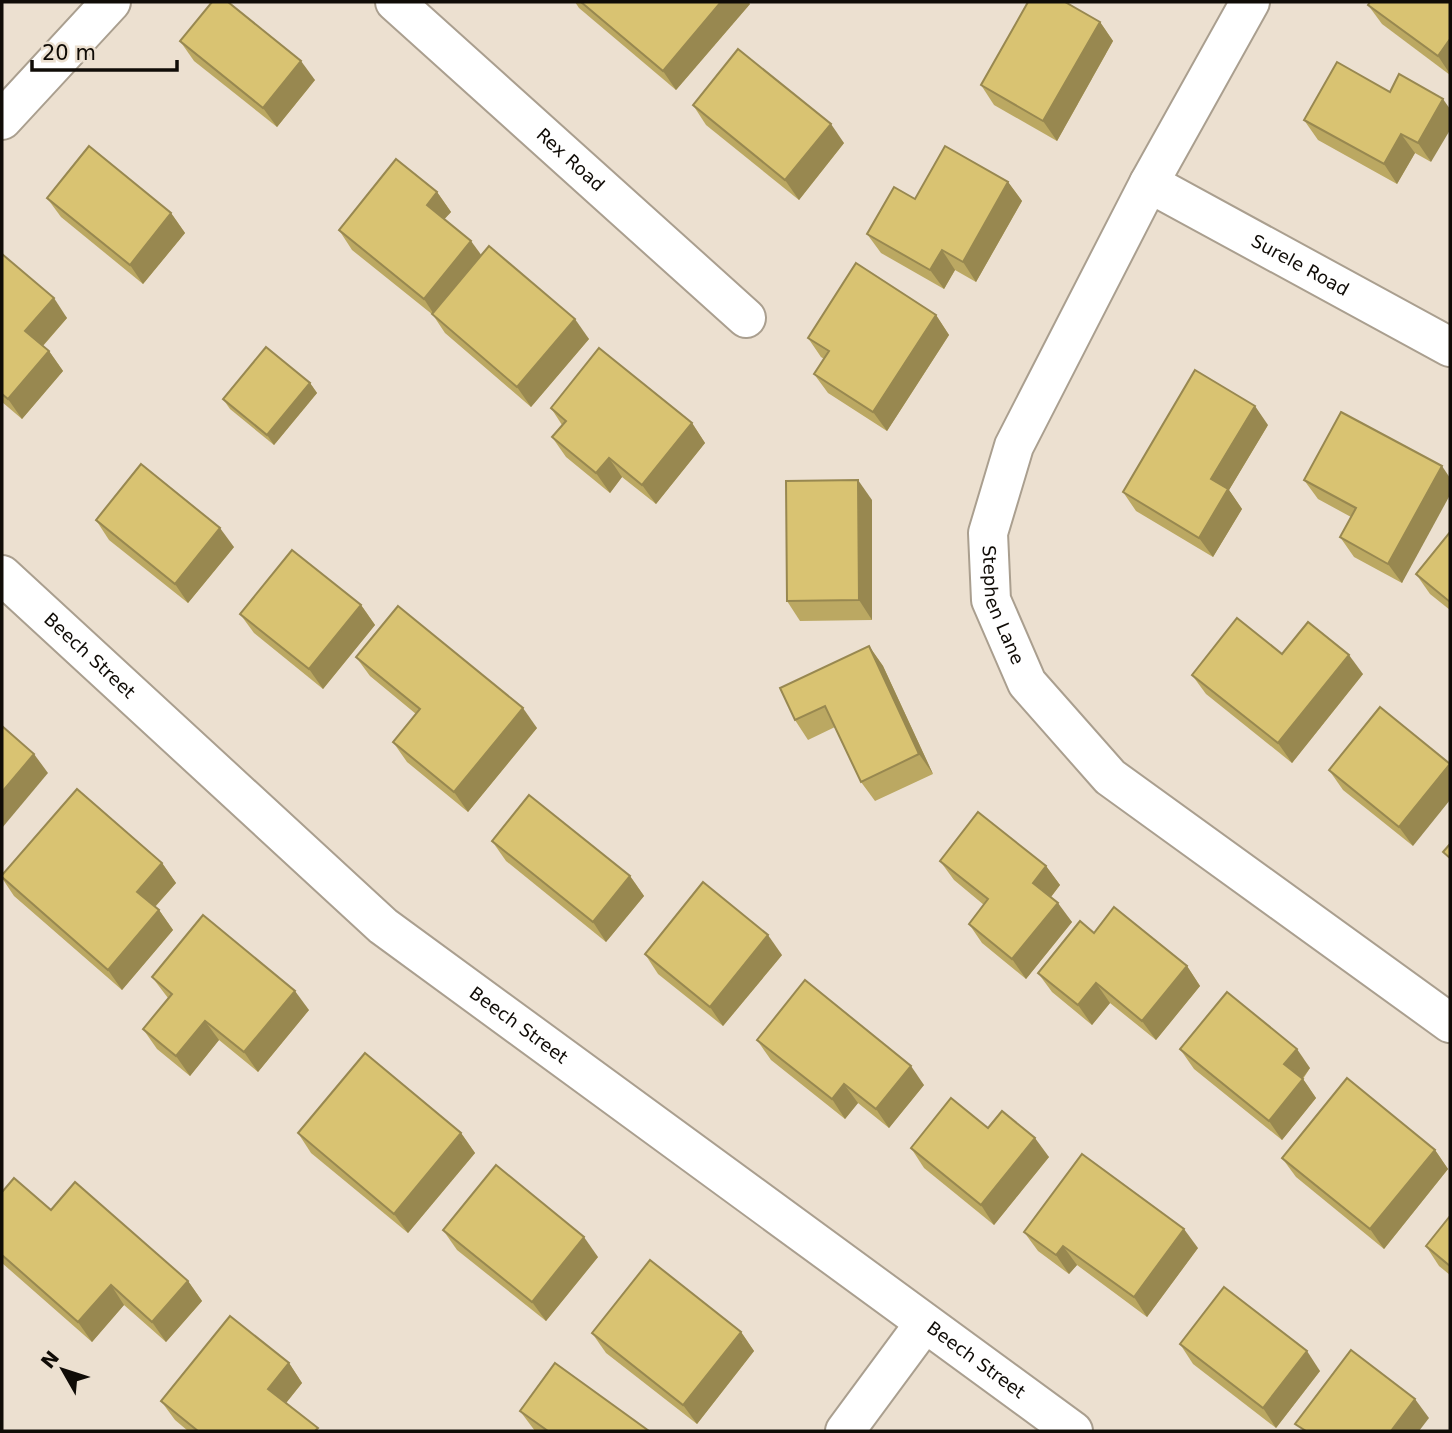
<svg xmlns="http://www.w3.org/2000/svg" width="1452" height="1433" font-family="'DejaVu Sans',sans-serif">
  <rect width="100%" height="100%" fill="#ece0d0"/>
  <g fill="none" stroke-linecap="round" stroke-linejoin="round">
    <defs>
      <g id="street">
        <path id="s1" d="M395,2L746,318"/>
        <path id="s2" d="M1250,2L1149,183L1014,446L988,533L991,600L1027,683L1110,777L1450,1023"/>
        <path d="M2,120L111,2"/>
        <path id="s3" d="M1149,183L1450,347"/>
        <path id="s4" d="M2,575L383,926L1073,1431"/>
        <path d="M845,1431L924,1324"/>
      </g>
    </defs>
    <use href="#street" stroke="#aa9f8f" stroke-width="42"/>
    <use href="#street" stroke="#fff" stroke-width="38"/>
  </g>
  <g fill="#bba862">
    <path d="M575,2H748L750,4L676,90L579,8Z"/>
    <path d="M1450,2V75L1382,24L1368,5Z"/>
    <path d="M1100,22L1113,41L1057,141L994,105L981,85Z"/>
    <path d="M180,41L315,80L277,127L194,61Z"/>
    <path d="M1390,92L1431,162L1415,153L1397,184L1318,140L1304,120Z"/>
    <path d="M693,105L844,143L799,200L706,125Z"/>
    <path d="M1008,182L1022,201L976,282L955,270L944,289L881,253L867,234L915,199Z"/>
    <path d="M437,192L451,212L444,219L481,256L589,339L531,407L445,333L433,315L352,250L339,230Z"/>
    <path d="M47,198L171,213L185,233L143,284L61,217Z"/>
    <path d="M2,254L67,318L43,346L49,351L63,371L22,419L2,402Z"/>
    <path d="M936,315L949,335L887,431L828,393L814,374L824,359L821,357L808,338Z"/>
    <path d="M310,383L317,393L274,445L230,409L223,399Z"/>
    <path d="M551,408L692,423L705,443L656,504L622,477L610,493L566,457L552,437L562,425Z"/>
    <path d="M1268,425L1229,490L1242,509L1213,557L1136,511L1123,492Z"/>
    <path d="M1442,466L1402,583L1354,557L1340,537L1351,517L1318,499L1304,480Z"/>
    <path d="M872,500V620L800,621L787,601Z"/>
    <path d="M96,520L234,547L188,603L109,540Z"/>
    <path d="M1450,532V610L1430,594L1416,574Z"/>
    <path d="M361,605L375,625L323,689L254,633L240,614Z"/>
    <path d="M869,646L883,666L933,774L875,801L861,782L835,727L808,740L795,720Z"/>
    <path d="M1282,654L1363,674L1292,763L1206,694L1192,675Z"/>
    <path d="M356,657L537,728L468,812L407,762L393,742L416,714L370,676Z"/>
    <path d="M1380,707L1413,846L1343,790L1329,770Z"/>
    <path d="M492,841L630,876L644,896L606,942L506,861Z"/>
    <path d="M940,861L1046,866L1060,885L1051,897L1072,922L1026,979L982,943L969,924L984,905L954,880Z"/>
    <path d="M162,863L176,883L155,907L159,910L173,930L122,990L14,896L2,878Z"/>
    <path d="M1094,933L1187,966L1200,986L1156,1040L1110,1003L1092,1025L1052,992L1038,973Z"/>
    <path d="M645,954L782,955L723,1026L658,974Z"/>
    <path d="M152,977L309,1010L258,1072L219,1040L190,1076L157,1049L143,1029L168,998Z"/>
    <path d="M757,1040L924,1085L889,1128L858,1103L845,1119L771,1060Z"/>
    <path d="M1180,1049L1310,1068L1303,1079L1316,1098L1282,1140L1194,1069Z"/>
    <path d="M988,1128L1049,1157L994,1225L924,1168L911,1148Z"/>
    <path d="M298,1133H461L475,1153L408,1233L311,1153Z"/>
    <path d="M1435,1150L1448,1169L1384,1249L1296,1177L1282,1158Z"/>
    <path d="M2,1192L51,1210L188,1281L202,1301L166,1342L124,1305L92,1342L2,1263Z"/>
    <path d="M1450,1216V1275L1439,1266L1426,1246Z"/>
    <path d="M443,1230L598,1257L546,1321L457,1250Z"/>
    <path d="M1024,1232L1198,1248L1147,1317L1077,1265L1069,1274L1038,1251Z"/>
    <path d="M741,1332L754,1351L697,1424L606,1353L592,1333Z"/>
    <path d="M1180,1344L1320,1371L1276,1428L1193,1364Z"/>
    <path d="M289,1363L302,1383L286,1403L319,1431H188L175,1420L161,1401Z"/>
    <path d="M520,1411L649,1431H535Z"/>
  </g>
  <g fill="#988850">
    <path d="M721,2H748L750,4L676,90L663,71Z"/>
    <path d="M1100,22L1113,41L1057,141L1043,121Z"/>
    <path d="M1450,39V74L1438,56Z"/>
    <path d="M301,61L315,80L277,127L263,108Z"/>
    <path d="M1443,99L1450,109V130L1431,162L1418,143Z"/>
    <path d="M831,124L844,143L799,200L785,180Z"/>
    <path d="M1401,134L1415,153L1397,184L1384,164Z"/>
    <path d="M1008,182L1022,201L976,282L963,262Z"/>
    <path d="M437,192L451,212L440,224L427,205Z"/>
    <path d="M171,213L185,233L143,284L130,265Z"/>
    <path d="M471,241L485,260L437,319L424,299Z"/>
    <path d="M942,250L955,270L944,289L930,270Z"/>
    <path d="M54,298L67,318L39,350L25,331Z"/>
    <path d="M936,315L949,335L887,431L873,412Z"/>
    <path d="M575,319L589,339L531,407L517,387Z"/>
    <path d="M49,351L63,371L22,419L8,399Z"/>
    <path d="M310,383L317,393L274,445L267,435Z"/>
    <path d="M1255,406L1268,425L1229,490L1242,509L1213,557L1199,538L1211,479Z"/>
    <path d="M692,423L705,443L656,504L642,485Z"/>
    <path d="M609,458L622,477L610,493L596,473Z"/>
    <path d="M1442,466L1450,478V495L1402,583L1388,564Z"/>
    <path d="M858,480L872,500V620L859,600Z"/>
    <path d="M220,528L234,547L188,603L175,584Z"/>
    <path d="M361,605L375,625L323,689L309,669Z"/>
    <path d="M869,646L883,666L933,774L919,754Z"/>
    <path d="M1349,655L1363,674L1292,763L1278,743Z"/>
    <path d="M523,708L537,728L468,812L454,792Z"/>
    <path d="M34,754L48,773L2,828V792Z"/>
    <path d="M1450,764V800L1413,846L1399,827Z"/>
    <path d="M162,863L176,883L151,911L137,892Z"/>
    <path d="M1046,866L1060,885L1047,902L1033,883Z"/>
    <path d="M630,876L644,896L606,942L593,922Z"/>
    <path d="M1058,903L1072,922L1026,979L1012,959Z"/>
    <path d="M159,910L173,930L122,990L108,970Z"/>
    <path d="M768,935L782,955L723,1026L710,1007Z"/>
    <path d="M1187,966L1200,986L1156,1040L1142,1021Z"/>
    <path d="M1096,983L1110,1003L1092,1025L1078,1005Z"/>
    <path d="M295,991L309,1010L258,1072L244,1052Z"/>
    <path d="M205,1021L219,1040L190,1076L176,1056Z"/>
    <path d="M1297,1049L1310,1068L1298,1084L1284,1064Z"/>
    <path d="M911,1066L924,1085L889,1128L876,1109Z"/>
    <path d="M1303,1079L1316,1098L1282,1140L1269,1121Z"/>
    <path d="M844,1084L858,1103L845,1119L832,1099Z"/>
    <path d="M461,1133L475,1153L408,1233L394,1214Z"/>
    <path d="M1035,1138L1049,1157L994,1225L981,1205Z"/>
    <path d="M1435,1150L1448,1169L1384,1249L1370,1229Z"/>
    <path d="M1184,1229L1198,1248L1147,1317L1134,1297Z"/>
    <path d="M584,1237L598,1257L546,1321L532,1302Z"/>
    <path d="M1063,1246L1077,1265L1069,1274L1056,1255Z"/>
    <path d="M188,1281L202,1301L166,1342L152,1322Z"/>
    <path d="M111,1285L124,1305L92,1342L78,1322Z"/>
    <path d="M741,1332L754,1351L697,1424L683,1405Z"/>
    <path d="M1307,1351L1320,1371L1276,1428L1263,1408Z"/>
    <path d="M289,1363L302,1383L282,1408L268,1389Z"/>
    <path d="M1415,1399L1429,1418L1419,1431H1391Z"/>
  </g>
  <g fill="#d9c372" stroke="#988850" stroke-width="2">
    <path d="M212,2H228L301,61L263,108L180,41Z"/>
    <path d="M581,2H721L663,71Z"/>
    <path d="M1028,2H1065L1100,22L1043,121L981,85Z"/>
    <path d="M1370,2H1450V39L1438,56L1368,5Z"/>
    <path d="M738,49L831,124L785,180L693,105Z"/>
    <path d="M1337,62L1390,92L1399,74L1443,99L1418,143L1401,134L1384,164L1304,120Z"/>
    <path d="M89,146L171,213L130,265L47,198Z"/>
    <path d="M945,146L1008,182L963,262L942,250L930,270L867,234L894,187L915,199Z"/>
    <path d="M396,159L437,192L427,205L471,241L424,299L339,230Z"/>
    <path d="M489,246L575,319L517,387L432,314Z"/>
    <path d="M2,254L54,298L25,331L49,351L8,399L2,394Z"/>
    <path d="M856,263L936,315L873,412L814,374L829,351L808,338Z"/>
    <path d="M266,347L310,383L267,435L223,399Z"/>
    <path d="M599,348L692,423L642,485L609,458L596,473L552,437L566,421L551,408Z"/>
    <path d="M1195,370L1255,406L1211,479L1228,489L1199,538L1123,492Z"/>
    <path d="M1341,412L1442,466L1388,564L1340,537L1356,508L1304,480Z"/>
    <path d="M141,464L220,528L175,584L96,520Z"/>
    <path d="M858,480L859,600L787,601L786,481Z"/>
    <path d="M1450,532V602L1416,574Z"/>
    <path d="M292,550L361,605L309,669L240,614Z"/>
    <path d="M398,606L523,708L454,792L393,742L420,709L356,657Z"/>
    <path d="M1237,618L1282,654L1308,622L1349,655L1278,743L1192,675Z"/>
    <path d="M869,646L919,754L861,782L825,706L795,720L780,688Z"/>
    <path d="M1380,707L1450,764L1399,827L1329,770Z"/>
    <path d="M2,726L34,754L2,792Z"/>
    <path d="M77,789L162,863L137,892L159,910L108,970L2,877V875Z"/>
    <path d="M529,795L630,876L593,922L492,841Z"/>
    <path d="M978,812L1046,866L1033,883L1058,903L1012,959L969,924L988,899L940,861Z"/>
    <path d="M1450,844V858L1443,852Z"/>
    <path d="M703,882L768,935L710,1007L645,954Z"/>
    <path d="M1114,907L1187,966L1142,1021L1096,983L1078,1005L1038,973L1080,921L1094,933Z"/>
    <path d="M203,915L295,991L244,1052L205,1021L176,1056L143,1029L172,994L152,977Z"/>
    <path d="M805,980L911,1066L876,1109L844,1084L832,1099L757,1040Z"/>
    <path d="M1227,992L1297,1049L1284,1064L1303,1079L1269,1121L1180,1049Z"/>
    <path d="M365,1053L461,1133L394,1214L298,1133Z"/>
    <path d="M1347,1078L1435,1150L1370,1229L1282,1158Z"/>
    <path d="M951,1098L988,1128L1002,1111L1035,1138L981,1205L911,1148Z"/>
    <path d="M1082,1154L1184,1229L1134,1297L1063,1246L1056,1255L1024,1232Z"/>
    <path d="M496,1165L584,1237L532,1302L443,1230Z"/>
    <path d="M14,1178L51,1210L75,1182L188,1281L152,1322L111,1285L78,1322L2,1255V1192Z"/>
    <path d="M1450,1216V1266L1426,1246Z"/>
    <path d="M650,1260L741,1332L683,1405L592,1333Z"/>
    <path d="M1224,1287L1307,1351L1263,1408L1180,1344Z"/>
    <path d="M230,1316L289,1363L268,1389L318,1428L315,1431H198L161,1401Z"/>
    <path d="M1351,1350L1415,1399L1391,1431H1306L1295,1424Z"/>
    <path d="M555,1363L649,1431H548L520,1411Z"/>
  </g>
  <g text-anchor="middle" stroke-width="5" stroke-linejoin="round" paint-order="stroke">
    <g font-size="18" fill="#100c07" stroke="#ece0d0">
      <text dy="6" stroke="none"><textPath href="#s1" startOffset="236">Rex Road</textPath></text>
      <text dy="6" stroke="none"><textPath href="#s3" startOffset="172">Surele Road</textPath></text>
      <text dy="6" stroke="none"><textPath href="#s2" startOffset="668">Stephen Lane</textPath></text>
      <text dy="6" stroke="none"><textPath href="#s4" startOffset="119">Beech Street</textPath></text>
      <text dy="6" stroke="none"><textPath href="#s4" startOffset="686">Beech Street</textPath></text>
      <text dy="6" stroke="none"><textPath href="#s4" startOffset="1253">Beech Street</textPath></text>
    </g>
  </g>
  <rect width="1452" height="1433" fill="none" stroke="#100c07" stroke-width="7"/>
  <g transform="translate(63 1370) rotate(309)" stroke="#ece0d0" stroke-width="5" paint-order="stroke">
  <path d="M0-5L12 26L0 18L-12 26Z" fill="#100c07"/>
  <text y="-10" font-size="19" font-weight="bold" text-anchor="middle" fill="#100c07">N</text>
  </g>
  <path d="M32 60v10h145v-10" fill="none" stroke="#100c07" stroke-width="3.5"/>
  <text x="42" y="60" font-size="21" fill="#100c07" stroke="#ece0d0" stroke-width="5" paint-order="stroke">20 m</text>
</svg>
